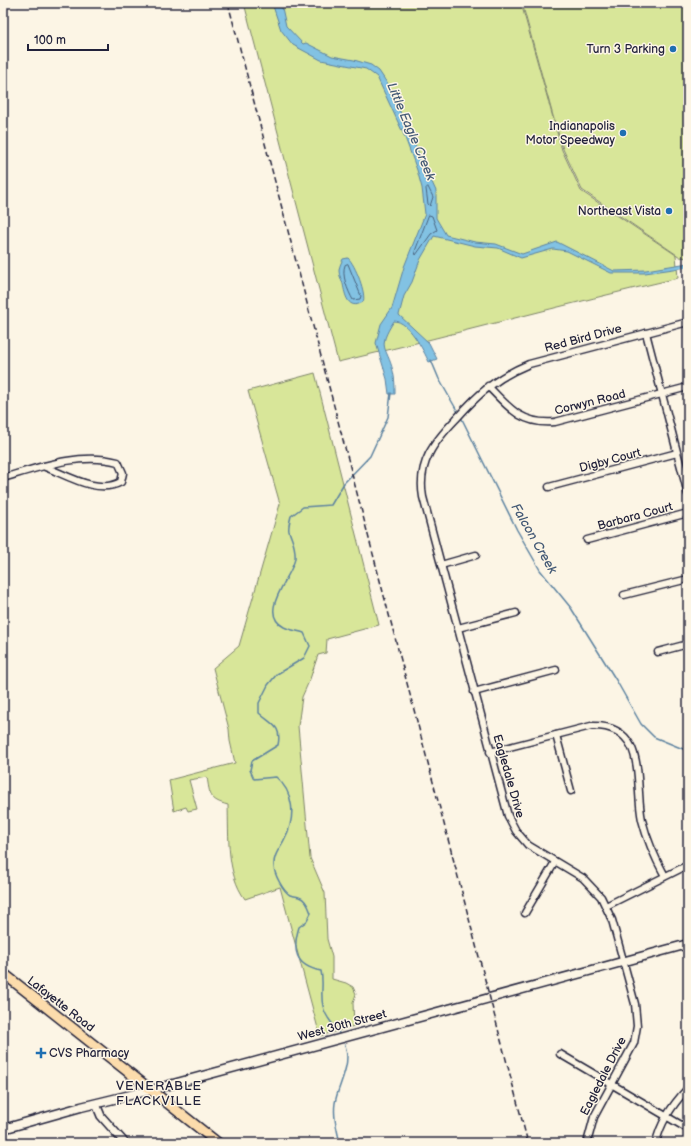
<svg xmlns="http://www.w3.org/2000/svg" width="691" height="1146" font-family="'Balsamiq Sans',sans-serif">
  <rect width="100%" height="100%" fill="#fcf5e5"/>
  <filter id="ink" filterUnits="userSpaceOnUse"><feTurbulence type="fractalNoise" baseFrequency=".025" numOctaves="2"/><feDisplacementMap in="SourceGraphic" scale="8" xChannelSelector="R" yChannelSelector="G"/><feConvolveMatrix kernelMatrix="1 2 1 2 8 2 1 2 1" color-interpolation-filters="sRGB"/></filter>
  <g filter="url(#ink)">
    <g fill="#d8e699" stroke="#7d846a">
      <path d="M244,3H521L562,150L581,191L676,255L678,278C565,304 452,335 338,362Z"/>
      <path d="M522,3H688V258L680,257L582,190L563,149L553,116Z"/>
      <path d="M315,373L379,625L327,639L326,653L318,655L310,679L302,697L298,726L310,858L325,893L327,939L332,957V979L346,983L353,987L356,994L353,1003L354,1026L320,1036L280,887L245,899C226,873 229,836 228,805C209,800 210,795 207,777L189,780L197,809L188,811L186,807L174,811L169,780L235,763L230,741L229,729L213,668L239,646L280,504L248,391Z"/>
    </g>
    <g fill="#82c2e3" stroke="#5c82a0">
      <path d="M272,3H281L286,26L303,44L306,43L332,56L354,60L371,65L379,71L387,83L436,191V218L446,235L475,242L496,244L522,254L557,242L614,271L646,270L688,263V267L645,273H611L567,251L553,249L521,258L498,248L475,246L434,236L420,260L412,282L404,296L399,315L429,343L437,359L429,362C423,350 409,321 394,321C376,349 387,346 393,371C395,379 395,387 395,394H389L387,379L376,343L381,324L392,308L404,267L425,214L422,188L417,170L404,135L377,77L366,69L321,60L293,45L281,30Z"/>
      <path d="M348,258C355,264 367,295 363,302C348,311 345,295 343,284C342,280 339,276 339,271C339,267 341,263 343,259Z"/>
    </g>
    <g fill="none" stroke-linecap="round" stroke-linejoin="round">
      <g stroke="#48627e" stroke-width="1">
        <path d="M428,187L433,197L430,206L428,204L426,189Z"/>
        <path d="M429,215L432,216L437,230L431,234L416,255L415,252Z"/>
        <path d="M348,264L361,296L360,299L353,300C348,291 341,275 345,265Z"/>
      </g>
      <g stroke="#5c82a0" stroke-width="1.5">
        <path d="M431,360L439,379L459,414"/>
        <path d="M461,417L517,530L540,570L571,608L616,680L641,724L654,737L688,751"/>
        <path d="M340,1035C334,1024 325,1018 323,1006C320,994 324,983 321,971C295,966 292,950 299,927L307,921L311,913C309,907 306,899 299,897C296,896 292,896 290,895C283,891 274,874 274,866C273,855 281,847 285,838C296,817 294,792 276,777L254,779L250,770L252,761L278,745C282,726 272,725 259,713V703L268,685L277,674L304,658L310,646L304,633C298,631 290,630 284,627C256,612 294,575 295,558C296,546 292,541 289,531C288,527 290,520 291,516L303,507L331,505L344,483L370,456L388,417L391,393"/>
        <path d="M340,1143C337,1130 333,1116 335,1103C339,1081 354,1063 343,1040"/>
      </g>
      <defs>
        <g id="minor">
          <path d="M646,333L688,494"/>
          <path d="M488,386C509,408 522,425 555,422L688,387"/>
          <path d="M3,478C40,467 80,452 118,462L123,473L121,482C97,495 67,475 43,466"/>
          <path d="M549,487L677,453"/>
          <path d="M587,540L688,513"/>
          <path d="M441,565L476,555"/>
          <path d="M624,595L688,579"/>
          <path d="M458,628L516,613"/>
          <path d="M658,652L688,644"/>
          <path d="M474,692L556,670"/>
          <path d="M556,735L571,791"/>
          <path d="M490,752L591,726C649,724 634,783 642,820C647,840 655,858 665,876"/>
          <path d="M606,906L688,865"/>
          <path d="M525,913L555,862"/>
          <path d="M560,1054L688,1129"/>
          <path d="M587,1143L594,1117L634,1043L637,1026L635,1004L612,920L601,897L583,878L528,845L516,831L508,816L423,497C417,463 434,442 456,419C479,393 497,377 529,364L688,322"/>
          <path d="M656,1143C660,1123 674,1103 688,1088"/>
        </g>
        <path id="tertiary" d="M96,1104L101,1116L125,1143"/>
        <path id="secondary" d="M3,1129L81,1107L151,1090L688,944"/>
        <path id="primary" d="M3,973L218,1143"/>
      </defs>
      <use href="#minor" stroke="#22223b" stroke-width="9"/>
      <use href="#tertiary" stroke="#22223b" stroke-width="10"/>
      <use href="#secondary" stroke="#22223b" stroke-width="11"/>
      <use href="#primary" stroke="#22223b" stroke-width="12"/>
      <use href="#minor" stroke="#fcf5e5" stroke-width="6"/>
      <use href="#tertiary" stroke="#fcf5e5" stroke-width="7"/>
      <use href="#secondary" stroke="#fcf5e5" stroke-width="8"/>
      <use href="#primary" stroke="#fcdcac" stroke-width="9"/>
      <path stroke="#22223b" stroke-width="1.5" stroke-dasharray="6 3" stroke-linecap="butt" d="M228,3L528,1143"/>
    </g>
  </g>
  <g fill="#1f6fb2" stroke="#fcf5e5" stroke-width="1.5">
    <circle cx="673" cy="49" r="4"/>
    <circle cx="623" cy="133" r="4"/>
    <circle cx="669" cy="211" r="4"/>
    <path d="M39 1047h4v4h4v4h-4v4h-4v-4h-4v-4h4z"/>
  </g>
  <g text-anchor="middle" stroke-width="3" stroke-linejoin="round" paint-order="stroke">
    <g font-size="12" fill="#22223b" stroke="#fcf5e5" text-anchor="end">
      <text x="665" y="53">Turn 3 Parking</text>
      <text x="615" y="130">Indianapolis<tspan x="615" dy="14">Motor Speedway</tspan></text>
      <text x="661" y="215">Northeast Vista</text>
      <text x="49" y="1057" text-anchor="start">CVS Pharmacy</text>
    </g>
    <g font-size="12" fill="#22223b" stroke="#fcf5e5">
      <text transform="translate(583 338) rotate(-15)" y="4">Red Bird Drive</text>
      <text transform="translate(590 402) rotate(-14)" y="4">Corwyn Road</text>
      <text transform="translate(610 460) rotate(-15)" y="4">Digby Court</text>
      <text transform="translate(635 516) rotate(-15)" y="4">Barbara Court</text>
      <text transform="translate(509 776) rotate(74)" y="4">Eagledale Drive</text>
      <text transform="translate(61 1004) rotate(38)" y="4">Lafayette Road</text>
      <text transform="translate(342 1025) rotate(-15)" y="4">West 30th Street</text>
      <text transform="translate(603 1076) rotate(-63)" y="4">Eagledale Drive</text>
    </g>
    <g font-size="13" font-style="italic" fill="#445a76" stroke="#fcf5e5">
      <text transform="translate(412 131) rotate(67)" y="5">Little Eagle Creek</text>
      <text transform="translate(535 538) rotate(60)" y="5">Falcon Creek</text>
    </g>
    <g font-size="13" letter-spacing="1" fill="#22223b" stroke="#fcf5e5">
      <text x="159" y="1090">VENERABLE<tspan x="159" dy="15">FLACKVILLE</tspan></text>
    </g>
  </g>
  <rect width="691" height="1146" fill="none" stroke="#fcf5e5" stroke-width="16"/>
  <rect x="8" y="8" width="675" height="1130" fill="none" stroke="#22223b" stroke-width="1.5" filter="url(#ink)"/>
  <path d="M28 44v6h80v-6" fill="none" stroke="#22223b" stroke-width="2"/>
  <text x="34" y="44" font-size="12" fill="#22223b" stroke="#fcf5e5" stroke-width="3" paint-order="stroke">100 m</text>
</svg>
